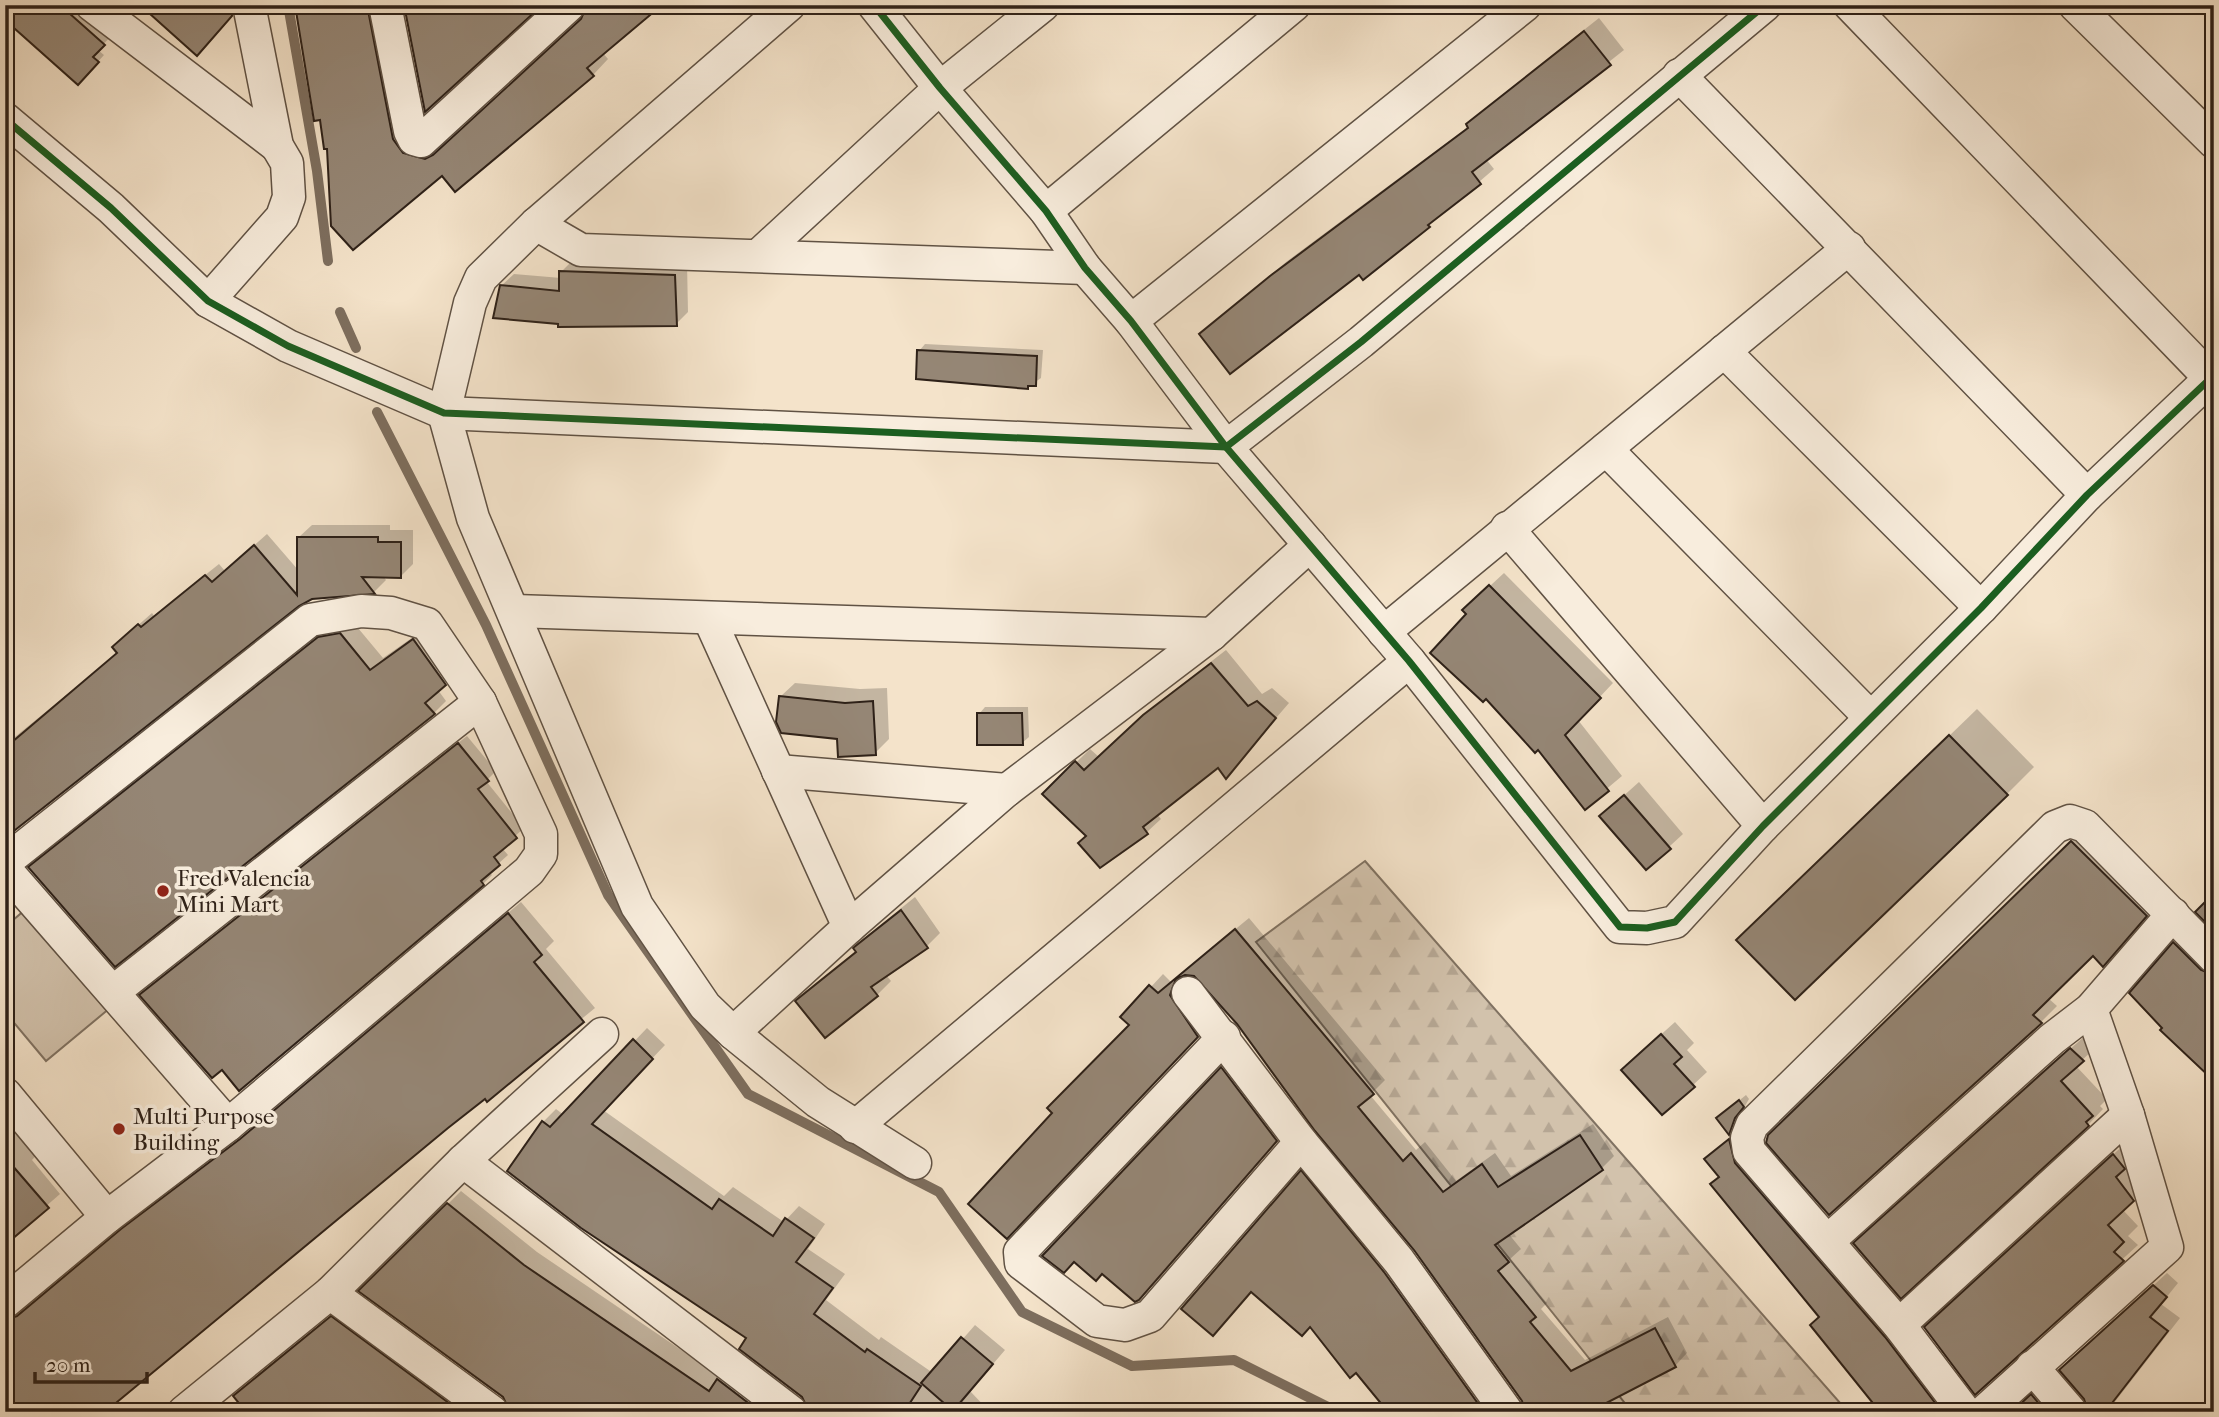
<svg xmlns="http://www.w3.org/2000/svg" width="2219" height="1417" font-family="'IM FELL French Canon',serif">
  <defs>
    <pattern id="forest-firs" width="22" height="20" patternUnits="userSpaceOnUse" patternTransform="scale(1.75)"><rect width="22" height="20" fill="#d2c2ac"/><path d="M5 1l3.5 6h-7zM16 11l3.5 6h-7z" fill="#b5a693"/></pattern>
  </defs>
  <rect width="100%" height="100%" fill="#f4e3ca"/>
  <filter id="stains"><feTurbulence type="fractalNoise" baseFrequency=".00286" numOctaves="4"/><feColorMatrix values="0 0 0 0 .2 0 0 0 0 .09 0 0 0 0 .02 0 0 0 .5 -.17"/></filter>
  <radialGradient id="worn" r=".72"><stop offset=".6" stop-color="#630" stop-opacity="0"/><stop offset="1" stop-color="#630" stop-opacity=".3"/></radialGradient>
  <path fill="url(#forest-firs)" stroke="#807262" stroke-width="2" d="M1365,861L1848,1412H1632L1256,942Z"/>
  <path fill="#d2c2ac" stroke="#807262" stroke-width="2" d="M26,909L110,1008L46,1061L5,1012V927Z"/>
  <g fill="#0003">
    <path d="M5,5H81L114,33L98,50L104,55L85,76Z"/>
    <path d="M125,5H230L236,11L197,54L139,5L133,11Z"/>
    <path d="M299,5H384L418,139L441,144L602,52L608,59L593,75L442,174L328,147Z"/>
    <path d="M1599,18L1624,50L1486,159L1494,169L1428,226L1359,273L1201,334L1286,262L1469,126L1482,111Z"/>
    <path d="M573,260L687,263L688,312L676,324L501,286L514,274L561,278V272Z"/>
    <path d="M925,344L1043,350L1041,378L1028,387L919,351Z"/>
    <path d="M312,525H390V530H413V564L400,577L383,576L386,580L374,592L311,597L298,604L5,836V745L119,652L127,635L152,613L154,616L219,564L225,571L267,534L299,571V537Z"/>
    <path d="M5,557L15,566L5,578Z"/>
    <path d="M1504,573L1613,683L1578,720L1622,776L1585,807L1478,597Z"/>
    <path d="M353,622L383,658L426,628L458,672L438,690L446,701L434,713L30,867L332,625Z"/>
    <path d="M1226,650L1262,694L1272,688L1289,703L1226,776L1218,766L1157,814L1161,819L1147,832L1100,866L1088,835L1044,794L1090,749L1099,757L1159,702Z"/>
    <path d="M795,683L860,689L887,688L889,739L875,753L838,737L781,696Z"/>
    <path d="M985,707H1028L1029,737L1022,743L979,714Z"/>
    <path d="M1977,709L2034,767L2007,794L1766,913Z"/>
    <path d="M467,736L496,771L486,781L524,828L502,848L508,855L489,872L492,875L483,884L240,1089L150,986Z"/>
    <path d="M1639,782L1683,834L1646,868L1601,816Z"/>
    <path d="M2087,826L2162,899L2119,949L2093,953L2048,998L2057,1006L2041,1022L1829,1213L1786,1120Z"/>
    <path d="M915,897L940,933L927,946L886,975L891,981L877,995L798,1001L857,950L856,948L869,934Z"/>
    <path d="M521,902L554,941L546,949L595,1008L101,1412L6,1320L19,1307L32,1304L136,1217L255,1127Z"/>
    <path d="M1249,918L1385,1080L1370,1095L1416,1150L1425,1142L1456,1181L1495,1153L1511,1176L1593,1124L1614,1156L1602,1168L1508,1233L1521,1249L1510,1259L1547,1303L1541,1309L1585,1360L1668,1317L1687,1353L1675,1366L1619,1394L1633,1412H1525L1524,1401L1415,1249L1238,1023L1195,974L1185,973L1181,981L1210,1024L1019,1225L1131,1025L1123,1017L1163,974L1171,982Z"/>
    <path d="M2186,932L2214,957V1080L2131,993Z"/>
    <path d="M1675,1022L1694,1043L1687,1050L1707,1072L1693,1085L1637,1056Z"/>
    <path d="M647,1028L665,1045L603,1110L724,1196L733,1187L784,1222L799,1206L825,1224L808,1249L845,1274L826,1300L879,1340L881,1337L933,1373L975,1325L1005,1350L970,1391L990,1412H810L809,1403L741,1348L748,1338L543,1122L556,1109L564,1115Z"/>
    <path d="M2087,1034L2098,1045L2076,1066L2107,1099L2100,1106L2103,1109L2088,1125L1871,1228Z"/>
    <path d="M1239,1051L1294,1123L1157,1281L1138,1299L1103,1272L1074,1260L1044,1256Z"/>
    <path d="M1746,1095L1749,1099L1730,1132L1725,1112Z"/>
    <path d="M5,1103L44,1147L32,1160L60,1194L5,1242Z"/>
    <path d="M1742,1128L1967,1412H1880L1821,1316L1707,1159Z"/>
    <path d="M2129,1140L2148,1184L2122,1209L2138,1226L2128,1236L2138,1245L1976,1393L1941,1312Z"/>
    <path d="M1314,1160L1506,1412H1390L1302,1172Z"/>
    <path d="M461,1191L537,1252L721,1377L790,1412H511L504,1396L361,1291Z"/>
    <path d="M2167,1273L2178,1283L2161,1304L2180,1318L2107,1412H2089L2090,1406L2061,1370Z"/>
    <path d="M345,1304L457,1387L442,1409L235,1396Z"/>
    <path d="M2045,1383L2073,1412H2010Z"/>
  </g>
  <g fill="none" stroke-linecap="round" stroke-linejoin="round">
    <g stroke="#7d6e5e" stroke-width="10">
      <path d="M288,5L317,171L328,261"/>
      <path d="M340,312L356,348"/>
      <path d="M377,412L486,625L608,895L748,1094L939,1192L1022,1312L1132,1366L1234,1360L1338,1412"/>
    </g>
  </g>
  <g fill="#958675" stroke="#2e2118" stroke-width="2">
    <path d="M5,5H60L105,45L93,57L99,62L78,85L5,20Z"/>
    <path d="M140,5H231L232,16L197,56Z"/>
    <path d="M295,5H367L393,139L403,153L425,159L433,155L581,19L587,5H662L587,68L594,76L455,192L442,176L353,250L331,226L327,149H324L320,120L314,121Z"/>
    <path d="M404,5H533L537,10L425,112Z"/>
    <path d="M1584,31L1611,65L1472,172L1481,184L1428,225L1430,227L1363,280L1359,275L1230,374L1199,334L1270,276L1468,128L1466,124Z"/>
    <path d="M559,271L675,275L677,326L558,327V324L493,318L500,285L559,291Z"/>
    <path d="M917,350L1037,356L1036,386H1028V389L916,379Z"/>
    <path d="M297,537H378V542H401V578L362,577L375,594L312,599L299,606L5,838V748L117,653L112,647L138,624L141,627L205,575L212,582L254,545L297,595Z"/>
    <path d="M1489,585L1601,698L1565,735L1609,791L1585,810L1538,750L1535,753L1486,699L1483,702L1430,653L1466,614L1462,610Z"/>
    <path d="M340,633L370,670L413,639L446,685L425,703L435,714L115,967L28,867L318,637Z"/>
    <path d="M1211,663L1248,706L1257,701L1276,718L1226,779L1218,768L1143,827L1148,834L1100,868L1078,843L1086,836L1042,794L1075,761L1084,770L1143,715Z"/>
    <path d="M779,696L845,703L873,701L876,755L838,757L837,739L781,733L776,722Z"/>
    <path d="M977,713H1022L1023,745H977Z"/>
    <path d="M1949,735L2008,795L1795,1000L1736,940Z"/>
    <path d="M458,743L489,781L478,789L517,838L494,857L500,865L481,881L484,885L239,1091L222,1070L212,1078L139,995Z"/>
    <path d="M1624,795L1671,849L1646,870L1599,816Z"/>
    <path d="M2071,841L2147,916L2103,967L2093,956L2033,1015L2042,1023L1829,1215L1766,1143L1768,1135Z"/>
    <path d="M2214,893V931L2195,912Z"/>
    <path d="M901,910L928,948L871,987L878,996L825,1038L795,1001L856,952L853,948Z"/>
    <path d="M508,913L542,955L534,962L584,1022L487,1102L485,1099L448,1128L105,1412H5V1320L17,1316L121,1229L240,1139Z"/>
    <path d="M1235,929L1374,1094L1358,1107L1403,1161L1411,1153L1443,1192L1482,1164L1498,1187L1580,1135L1603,1170L1495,1245L1509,1262L1498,1271L1536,1317L1530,1322L1571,1371L1655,1328L1676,1367L1589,1412H1525L1522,1401L1414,1250L1315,1131L1237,1024L1194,976L1185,975L1176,979L1170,995L1198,1037L1007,1239L968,1204L1052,1113L1047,1108L1129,1025L1120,1017L1149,985L1158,993Z"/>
    <path d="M2173,942L2201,970L2214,975V1081L2160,1030L2162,1028L2129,993Z"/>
    <path d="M1661,1034L1682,1057L1674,1064L1695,1087L1662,1115L1621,1070Z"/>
    <path d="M633,1039L653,1059L592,1124L712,1209L719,1199L773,1236L785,1218L814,1238L796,1262L833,1288L814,1314L865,1352L867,1349L921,1386L904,1412H809L802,1397L739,1349L746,1338L581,1228L507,1171L542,1121L550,1127Z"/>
    <path d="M2070,1048L2084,1061L2061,1081L2093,1116L2086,1122L2089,1126L1901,1299L1853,1243Z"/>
    <path d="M1221,1067L1277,1141L1139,1300L1135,1302L1102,1274L1096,1281L1074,1262L1064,1273L1042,1256Z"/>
    <path d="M1739,1100L1744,1107L1735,1118L1729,1135L1716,1118Z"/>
    <path d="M1729,1139L1735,1163L1885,1337L1942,1412H1880L1810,1325L1819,1317L1710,1184L1719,1177L1704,1159Z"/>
    <path d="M2113,1154L2125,1169L2116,1177L2134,1201L2108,1225L2124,1242L2114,1252L2124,1261L1975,1395L1924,1327Z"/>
    <path d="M5,1157L49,1208L5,1245Z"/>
    <path d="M1301,1170L1384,1272L1484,1412H1388L1356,1373L1350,1378L1310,1327L1302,1336L1251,1292L1213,1336L1181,1309Z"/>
    <path d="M447,1203L524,1265L709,1391L717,1379L760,1412H510L503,1397L358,1291Z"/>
    <path d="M2153,1285L2167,1297L2150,1317L2168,1331L2105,1412H2088L2084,1399L2059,1370Z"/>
    <path d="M331,1316L461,1412H246L233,1396Z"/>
    <path d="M961,1337L993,1364L953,1411L921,1383Z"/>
    <path d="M2031,1394L2046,1412H2012Z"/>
  </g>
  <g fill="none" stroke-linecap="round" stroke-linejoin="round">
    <defs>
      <g id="minor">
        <path d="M92,5L277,146"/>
        <path d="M385,5L410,131L414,139L421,141L569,5"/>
        <path d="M789,5L536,224L481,278L470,303L444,413L473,518L637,906L705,1006L733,1033L818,1102L915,1163"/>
        <path d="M874,5L940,88L1046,211L1085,268L1131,321L1226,447L1409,661L1620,927L1647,928L1675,922L1763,826L1981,608L2087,495L2214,375"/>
        <path d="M1850,5L2210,378"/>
        <path d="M2075,5L2214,142"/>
        <path d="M1679,75L2087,495"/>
        <path d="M5,119L111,208L208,301L288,346L444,413L1226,447L1361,342L1765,5"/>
        <path d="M1046,211L1294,5"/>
        <path d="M536,224L581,250L1085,268"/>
        <path d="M759,255L940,88L1043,5"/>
        <path d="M208,301L282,217L289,197L287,163L277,146L249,5"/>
        <path d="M1131,321L1525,5"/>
        <path d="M1724,351L1981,608"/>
        <path d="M1606,449L1870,717"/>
        <path d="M1507,528L1763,826"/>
        <path d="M515,611L1212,634"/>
        <path d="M709,618L849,927"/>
        <path d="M1384,632L1849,248"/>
        <path d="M778,771L1007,790"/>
        <path d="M5,862L310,620L361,611L391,613L427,624L480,702L541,834V854L529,871L228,1125L107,1217L5,1302"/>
        <path d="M5,869L228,1125"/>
        <path d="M113,992L480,702"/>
        <path d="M1188,993L1301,1142L1399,1261L1507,1412"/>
        <path d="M733,1033L849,927L1007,790L1212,634L1310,545"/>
        <path d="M1224,1037L1020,1252L1021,1263L1097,1321L1125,1325L1150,1316L1301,1142"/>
        <path d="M5,1094L107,1217"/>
        <path d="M855,1127L1409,661"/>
        <path d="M463,1161L791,1412"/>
        <path d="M1828,1241L2052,1039L2091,1009L2173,914"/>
        <path d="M330,1293L492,1412"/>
        <path d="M1899,1325L2128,1115"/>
        <path d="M2032,1367L2070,1411"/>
        <path d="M184,1412L330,1293L463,1161L602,1034"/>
        <path d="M1965,1412L1899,1325L1749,1151L1747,1138L1752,1125L2055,827L2070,821L2085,826L2214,957"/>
        <path d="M1984,1412L2167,1247L2128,1115L2091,1009"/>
      </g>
    </defs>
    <use href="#minor" stroke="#605244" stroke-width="35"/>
    <use href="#minor" stroke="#f8eddd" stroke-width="32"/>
    <defs>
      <g id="cycleway">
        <path d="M874,5L940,88L1046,211L1085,268L1131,321L1226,447L1409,661L1620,927L1647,928L1675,922L1763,826L1981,608L2087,495L2214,375"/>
        <path d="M5,119L111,208L208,301L288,346L444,413L1226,447L1361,342L1765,5"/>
      </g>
    </defs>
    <use href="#cycleway" stroke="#f8eddd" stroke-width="11"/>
    <use href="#cycleway" stroke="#1b5e20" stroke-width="7"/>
  </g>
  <g fill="#8f2418" stroke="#f8eddd" stroke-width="2.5">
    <circle cx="163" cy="891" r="7"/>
    <circle cx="119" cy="1129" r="7"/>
  </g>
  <g text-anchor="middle" stroke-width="7" stroke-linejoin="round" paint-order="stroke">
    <g font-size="23" fill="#2e2118" stroke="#f8eddd" text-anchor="start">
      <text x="177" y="886">Fred Valencia<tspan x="177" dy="26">Mini Mart</tspan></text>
      <text x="133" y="1124">Multi Purpose<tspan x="133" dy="26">Building</tspan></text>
    </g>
  </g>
  <rect width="2219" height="1417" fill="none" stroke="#f4e3ca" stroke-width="28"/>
  <rect x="7" y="7" width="2205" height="1403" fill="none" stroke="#2e2118" stroke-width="3.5"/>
  <rect x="14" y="14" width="2191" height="1389" fill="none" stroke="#2e2118" stroke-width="2"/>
  <path d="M35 1372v10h112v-10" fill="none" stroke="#2e2118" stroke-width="3.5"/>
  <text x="46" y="1372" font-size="21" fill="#2e2118" stroke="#f8eddd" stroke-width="5" paint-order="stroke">20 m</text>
  <rect width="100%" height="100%" filter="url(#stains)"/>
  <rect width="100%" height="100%" fill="url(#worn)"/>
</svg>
